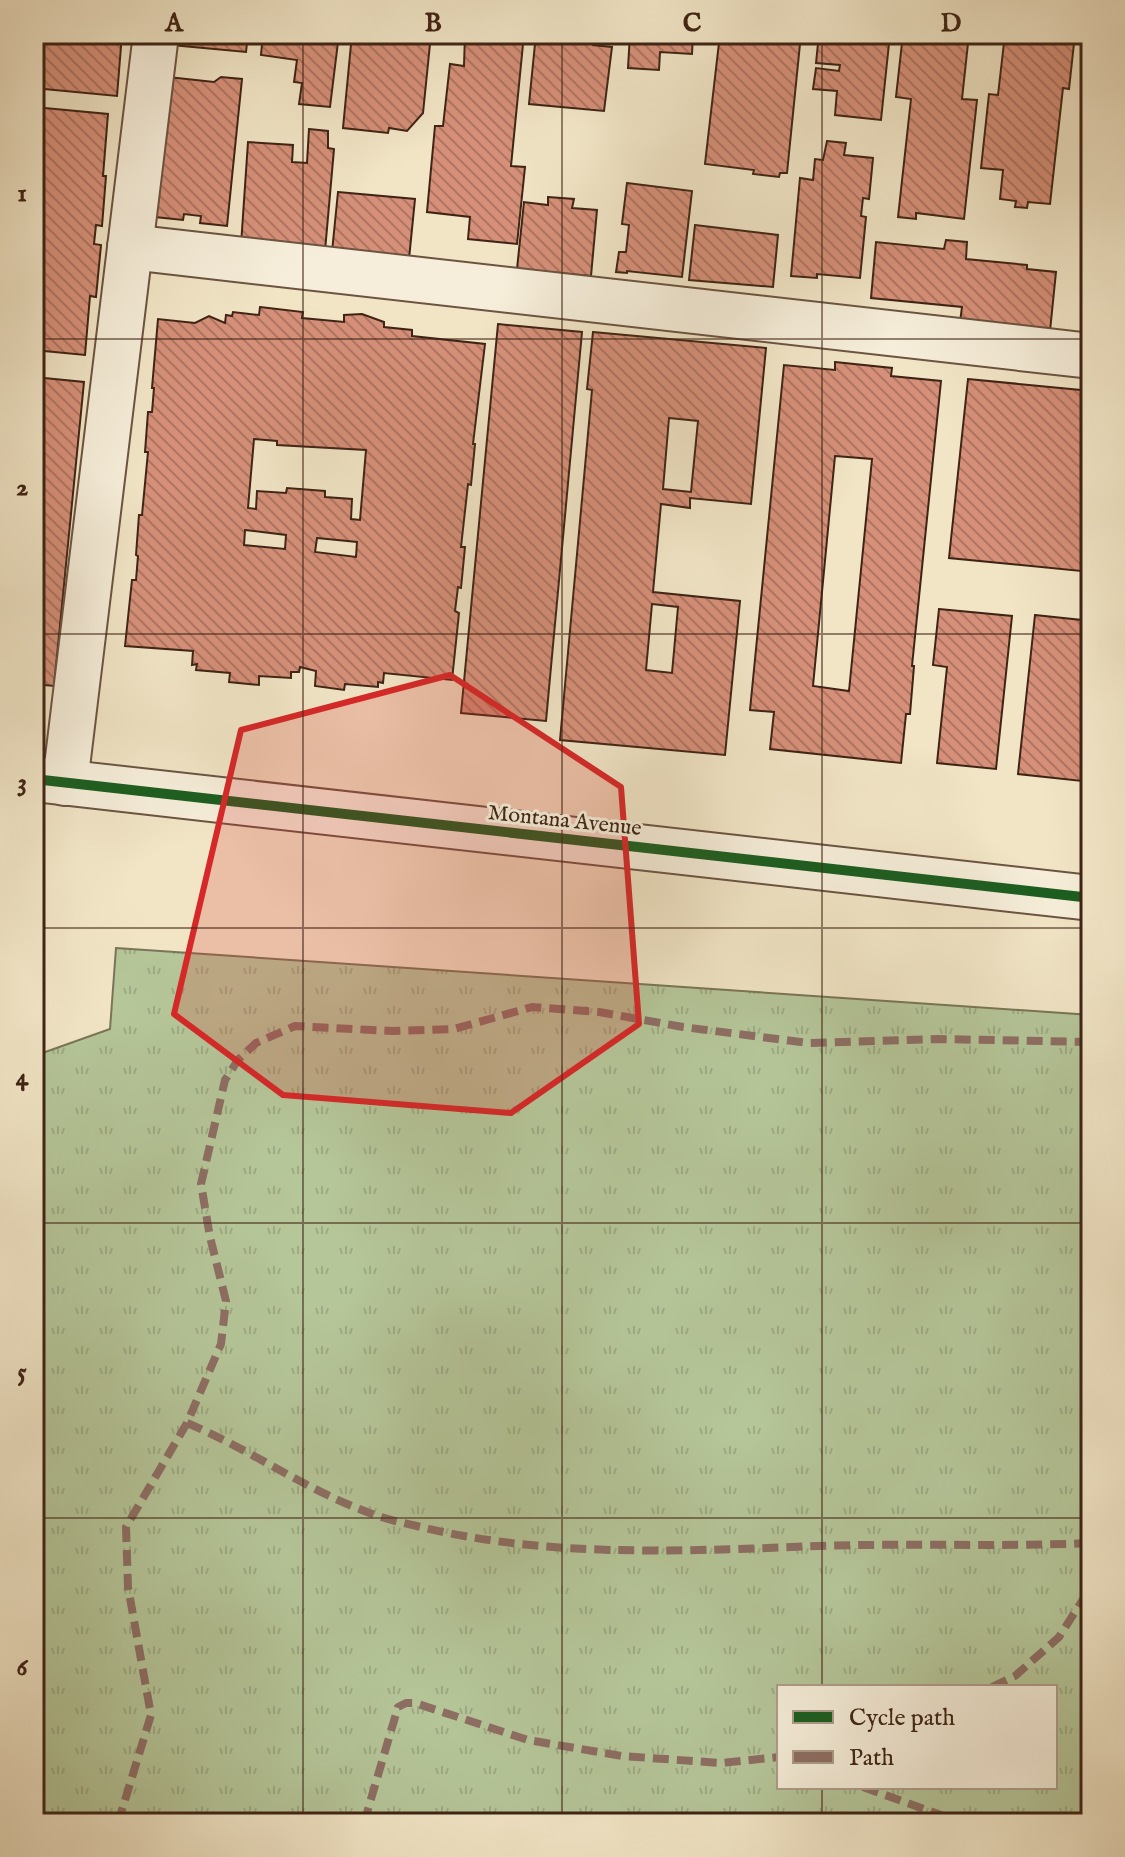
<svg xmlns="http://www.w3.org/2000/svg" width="1125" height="1857" font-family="'IM FELL English',serif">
  <defs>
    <pattern id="grass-tufts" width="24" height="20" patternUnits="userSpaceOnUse" patternTransform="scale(2)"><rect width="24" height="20" fill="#b5c699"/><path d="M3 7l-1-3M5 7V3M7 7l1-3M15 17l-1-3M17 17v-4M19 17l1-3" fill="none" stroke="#9daa83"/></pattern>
    <pattern id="building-back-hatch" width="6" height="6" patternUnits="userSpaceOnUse" patternTransform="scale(2)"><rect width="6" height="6" fill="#d69079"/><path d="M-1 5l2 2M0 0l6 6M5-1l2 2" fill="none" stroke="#af7562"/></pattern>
  </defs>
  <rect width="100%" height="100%" fill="#f1e5c6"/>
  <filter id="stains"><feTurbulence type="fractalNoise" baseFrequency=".0025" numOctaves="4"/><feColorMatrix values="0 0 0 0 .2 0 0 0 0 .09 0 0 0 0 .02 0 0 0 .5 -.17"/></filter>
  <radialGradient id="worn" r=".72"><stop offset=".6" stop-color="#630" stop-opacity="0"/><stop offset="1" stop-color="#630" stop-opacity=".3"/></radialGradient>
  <path fill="url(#grass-tufts)" stroke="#7a7557" stroke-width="2" fill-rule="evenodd" d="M116,948L1091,1015V1823H34V1056L110,1029ZM779,1687H1055V1787H779Z"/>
  <g fill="url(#building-back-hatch)" stroke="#3f2415" stroke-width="2" fill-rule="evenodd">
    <path d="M34,34H122L117,96L34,88Z"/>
    <path d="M173,34H248L246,52L172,45Z"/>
    <path d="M263,34H339L330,107L299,104L302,83L294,82L297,60L261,55Z"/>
    <path d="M352,34H431L423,113L407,131L389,128L388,133L343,128Z"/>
    <path d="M465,34H524L511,166L525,167L517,244L468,239L470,217L427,212L435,126H443L450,64L464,66Z"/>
    <path d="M536,34H594L593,45L612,47L604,111L529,104Z"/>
    <path d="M630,34H693L692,54L660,52L659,70L628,68Z"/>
    <path d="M720,34H801L787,173H780L779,177L753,174L754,170L705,164Z"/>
    <path d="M819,34H890L881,120L835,115L837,91L813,89L816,68L839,71L840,65L816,63Z"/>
    <path d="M903,34H969L962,99L977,100L964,219L916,213V219L898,217L911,99L896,97Z"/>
    <path d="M1005,34H1075L1069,89L1063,88L1050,204L1028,202L1027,208L1015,207L1016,201L1000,199L1003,170L981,168L989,94L998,95Z"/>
    <path d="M168,77L214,82L221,77L242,79L227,226L200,223L201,216L184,214L183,220L155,217Z"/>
    <path d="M34,107L108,114L103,176H106L102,226L96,225L94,244L101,245L96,297L90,296L85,355L34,350Z"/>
    <path d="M309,129L328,131V148L334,149L325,251L241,245L248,142L293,145L292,162L307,163Z"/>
    <path d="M827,141L846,143L844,155L873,158L869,199L863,198L861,216L866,217L860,278L817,274V278L791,276L800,178L813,180L815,159L823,160Z"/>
    <path d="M627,183L692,191L682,277L627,271V273L616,272L619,252H626L629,225L622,224Z"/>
    <path d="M338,192L415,199L409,259L332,252Z"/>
    <path d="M548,197L574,199L572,208L597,210L591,276L517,269L524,202L548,205Z"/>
    <path d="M695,225L778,235L773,287L689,280Z"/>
    <path d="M946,240L967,242L966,259L1027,265V269L1056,272L1050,331L960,322L962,307L871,298L876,242L944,249Z"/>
    <path d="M260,307L303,312L302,318L344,322V315L362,314L384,322V327L412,330V336L485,344L473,444H475L471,485L468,484L461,547H465L461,588L458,587L455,611L459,613L452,680L384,673L383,683L378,682V687L345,684L344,690L315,686L316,671L300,667L299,672H291V678L259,676V685L229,682L230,673L196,670L197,664L192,665L193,651L125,646L132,580H136L138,556L136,555L139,515H142L148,452H145L148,412H152L154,388H152L158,319L195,323L209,316L225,323L226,315L232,316L233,312L259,315ZM254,439L277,441V445L366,450L360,520L351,519L352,499L325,497V491L287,488L286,493L257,491L256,509L248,508ZM245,530L286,535L285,549L244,545ZM317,538L357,542L356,557L315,552Z"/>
    <path d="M498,324L582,332L546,721L461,713Z"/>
    <path d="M593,332L766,348L751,504L690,498V508L661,504L653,592L740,601L725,755L560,740L592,390L587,389ZM669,418L698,421L691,492L663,489ZM652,604L678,607L672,673L646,670Z"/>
    <path d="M835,362L892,368L891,376L941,381L912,666H914L910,714H906L901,763L770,749L774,712L750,710L784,365L835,370ZM835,456L872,459L849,691L813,686Z"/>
    <path d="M34,377L84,382L54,686L34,684Z"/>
    <path d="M968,379L1091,391V572L949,558Z"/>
    <path d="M939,609L1012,616L996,769L937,763L947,667L933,665Z"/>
    <path d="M1035,615L1091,621V782L1018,774Z"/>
  </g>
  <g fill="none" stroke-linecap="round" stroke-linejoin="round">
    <defs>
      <g id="minor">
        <path d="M130,247L1091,356"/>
        <path d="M34,779L1091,898"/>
        <path d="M65,783L156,34"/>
      </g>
    </defs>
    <use href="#minor" stroke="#6c5441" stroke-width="48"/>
    <use href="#minor" stroke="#f6eeda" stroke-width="44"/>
    <g stroke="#8d6e63" stroke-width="8" stroke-dasharray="16 8" stroke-linecap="butt">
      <path d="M187,1423C252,1450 310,1493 378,1516C393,1521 409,1524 425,1528C552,1558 688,1551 818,1546C909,1543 1000,1547 1091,1543"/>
      <path d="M992,1687L1015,1676L1059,1637L1091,1587"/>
      <path d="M863,1787L963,1823"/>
      <path d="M118,1823L151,1715L128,1587L126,1527L187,1423L221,1344L226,1301L210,1237L201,1184L225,1080L238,1060L256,1043L295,1026L392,1031L454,1029L532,1007L599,1012L683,1027L809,1043L938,1039L1091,1042"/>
      <path d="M364,1823L398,1707L406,1703H415L528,1740L622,1756L721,1763L779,1757"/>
    </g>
    <defs>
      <path id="cycleway" d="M34,779L1091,898"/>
    </defs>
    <use href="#cycleway" stroke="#f6eeda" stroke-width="15"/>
    <use href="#cycleway" stroke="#1b5e20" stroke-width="10"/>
  </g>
  <path fill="#d62828" fill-opacity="0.2" stroke="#d62828" stroke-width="6" stroke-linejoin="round" d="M450,675L621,787L639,1024L511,1113L283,1095L174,1014L241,730Z"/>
  <path fill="none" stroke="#3f2415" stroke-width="2" stroke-opacity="0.55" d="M303,34V1823M562,34V1823M822,34V1687M34,339H1091M34,634H1091M34,928H1091M34,1223H1091M34,1518H1091M822,1787V1823"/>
  <g text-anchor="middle" stroke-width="6" stroke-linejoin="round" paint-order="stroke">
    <g font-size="22" fill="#3f2415" stroke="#f6eeda">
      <text transform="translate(565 819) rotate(6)" y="8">Montana Avenue</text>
    </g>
  </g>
  <rect width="1125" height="1857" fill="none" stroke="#f1e5c6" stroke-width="88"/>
  <rect x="777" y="1685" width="280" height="104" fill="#f6eeda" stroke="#ad9d8b" stroke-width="2"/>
  <rect x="793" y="1711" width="40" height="12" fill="#1b5e20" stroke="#ad9d8b" stroke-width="2"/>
  <text x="849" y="1725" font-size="24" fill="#3f2415">Cycle path</text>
  <rect x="793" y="1751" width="40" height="12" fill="#8d6e63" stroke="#ad9d8b" stroke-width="2"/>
  <text x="849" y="1765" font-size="24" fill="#3f2415">Path</text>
  <rect x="44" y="44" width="1037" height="1769" fill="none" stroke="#3f2415" stroke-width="3"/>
  <g font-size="26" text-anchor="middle" font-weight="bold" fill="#3f2415">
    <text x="174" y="31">A</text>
    <text x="433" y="31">B</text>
    <text x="692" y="31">C</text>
    <text x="951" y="31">D</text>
    <text x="22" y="201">1</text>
    <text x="22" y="495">2</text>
    <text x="22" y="790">3</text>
    <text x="22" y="1085">4</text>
    <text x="22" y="1380">5</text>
    <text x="22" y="1675">6</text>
  </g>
  <rect width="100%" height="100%" filter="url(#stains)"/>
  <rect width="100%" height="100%" fill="url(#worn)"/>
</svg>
